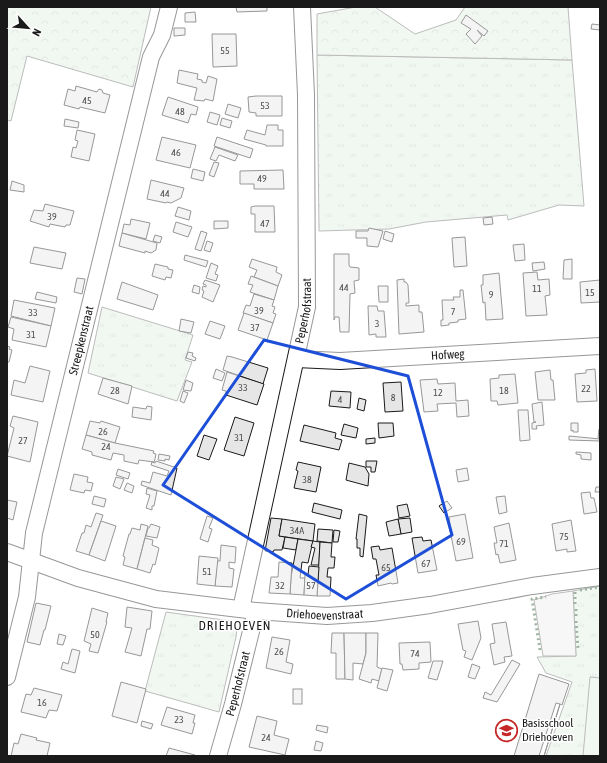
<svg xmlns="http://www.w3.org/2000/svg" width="607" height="763" font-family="'Asap Condensed',sans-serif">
  <defs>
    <pattern id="grass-tufts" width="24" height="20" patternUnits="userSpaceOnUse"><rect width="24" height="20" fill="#e0efe3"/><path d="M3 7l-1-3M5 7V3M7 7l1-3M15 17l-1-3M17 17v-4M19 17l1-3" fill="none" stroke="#c0ccc2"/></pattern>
    <pattern id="forest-crowns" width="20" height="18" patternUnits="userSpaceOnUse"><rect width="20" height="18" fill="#e0efe3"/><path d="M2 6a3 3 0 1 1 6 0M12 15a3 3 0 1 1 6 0" fill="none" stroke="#c0ccc2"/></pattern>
  </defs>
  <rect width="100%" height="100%" fill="#fff"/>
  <g fill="url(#grass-tufts)" stroke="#6a6a6a">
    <path d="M317,55L572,60L584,206L559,205L508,220L507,215L426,222L389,229L319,231Z"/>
    <path d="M102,307L193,335L185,360L192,362L177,401L88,373Z"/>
    <path d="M600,586V756H546L572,682L546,673L537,657L576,656L573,591Z"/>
    <path d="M166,612L231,621L237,629L236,637L219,712L145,691Z"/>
  </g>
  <g fill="url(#forest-crowns)" stroke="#6a6a6a">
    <path d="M7,7H151L133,87L27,56L11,121L7,120Z"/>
    <path d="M356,7H375L415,34L456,20L465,7H568L572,60L317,55V14Z"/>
  </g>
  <path fill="#e0efe3" stroke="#6a6a6a" d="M590,677L600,678V756H583Z"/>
  <path fill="#ededed" stroke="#6a6a6a" d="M573,591L576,656H543L534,600L552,594Z"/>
  <g fill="#e6e6e6" stroke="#1a1a1a">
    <path d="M236,7H267V11L237,12Z"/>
    <path d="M195,12L196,22H185V13Z"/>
    <path d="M466,15L488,31L484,36L477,30L482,36L475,44L466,34L471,29L461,23Z"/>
    <path d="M592,24L600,25V30L591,29Z"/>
    <path d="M174,28H185V35L174,36Z"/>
    <path d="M212,34H236L237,66L213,67Z"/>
    <path d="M179,70L198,74L197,79L202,80V82L206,83L208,76L217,79L213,101L205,99L204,101L194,100L197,88L177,83Z"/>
    <path d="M76,86L97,92L99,89L102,90L103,93L110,95L105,113L80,107L79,109L64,105L68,89L75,91Z"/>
    <path d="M256,96H282V116H256V113L249,112L248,97Z"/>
    <path d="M168,97L198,107L196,115L191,114L188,123L162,115Z"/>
    <path d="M228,104L241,108L238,118L225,114Z"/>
    <path d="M210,112L220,115L217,125L207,122Z"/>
    <path d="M222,118L232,121L230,128L220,125Z"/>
    <path d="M65,119L79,122L78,128L64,126Z"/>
    <path d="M267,125H278V130H283V146H266V145L244,139L247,130L265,135Z"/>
    <path d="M77,130L95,134L89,161L71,157L73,147L76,148L78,141L75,140Z"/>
    <path d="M162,137L196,145L190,168L156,160Z"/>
    <path d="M217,137L253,149L250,158L214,146Z"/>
    <path d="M215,147L238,155L235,161L219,155L216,161L210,159Z"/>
    <path d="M214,162L219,163L214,177L209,175Z"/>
    <path d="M193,169L205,172L203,181L191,178Z"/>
    <path d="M283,170L284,189H254V184H240V171Z"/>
    <path d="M151,180L184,188L181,198L171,203L167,202L166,203L147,199Z"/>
    <path d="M12,181L24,185V192L10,190Z"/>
    <path d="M45,204L74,211L70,225H66L65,227L50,224L49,227L30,221L34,210L43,211Z"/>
    <path d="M255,206H274L275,232H255V214H251V207Z"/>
    <path d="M178,207L191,211L189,220L175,216Z"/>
    <path d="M492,217L493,224L484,225L483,218Z"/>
    <path d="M131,219L150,223L146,239L122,233L124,224L130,225Z"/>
    <path d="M214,221H228V228L214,229Z"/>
    <path d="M176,222L192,227L188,237L173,232Z"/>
    <path d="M369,228L383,231L378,247L367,246V238H356V231H368Z"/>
    <path d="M201,231L207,233L201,251L195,249Z"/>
    <path d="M385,231L394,234L392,242L383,239Z"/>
    <path d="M122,233L157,243L156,250L151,253L145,251V253L119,246Z"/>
    <path d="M155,235L162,237L160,243L153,241Z"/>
    <path d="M465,237L467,266L454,267L452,238Z"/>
    <path d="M207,241L213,243L210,252L204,250Z"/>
    <path d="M524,244L525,260L515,261L513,245Z"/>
    <path d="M34,247L66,253L62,269L30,263Z"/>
    <path d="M334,254H349V265L350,267L359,268V280L354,281L355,293L350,294L349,332H340L339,317H335L334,320Z"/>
    <path d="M185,255L208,261L206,267L184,260Z"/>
    <path d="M252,259L277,267L276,272L282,275L278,286L254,277L257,270L249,267Z"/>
    <path d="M572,259V279H563L564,260Z"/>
    <path d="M544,262L545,269L533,271L532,263Z"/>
    <path d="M211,263L218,266L215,274L218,275L216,281L206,278Z"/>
    <path d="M155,264L168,267V269L173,270L171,278L166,277L165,280L152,276Z"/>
    <path d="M537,272L538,280L549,279L550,295L545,296L547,315L526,316L523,273Z"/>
    <path d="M499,273L503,319L486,320L485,302L483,303L481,285H483V275Z"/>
    <path d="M251,276L278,286L274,300L250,292L253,285L248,284Z"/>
    <path d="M77,278L85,279L82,294L74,292Z"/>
    <path d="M404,279V282H406L408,285L409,303H406V306L419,305V312H422L424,332L399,334L397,280Z"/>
    <path d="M205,280L220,285L213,302L202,297L204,291L202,290L203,286L206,287V285L203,284Z"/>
    <path d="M600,280V302L581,303L580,282Z"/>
    <path d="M122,282L158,295L153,310L117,299Z"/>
    <path d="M194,285L200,287L199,294L192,292Z"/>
    <path d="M378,286H388V302H379Z"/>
    <path d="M460,290H463L466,319L458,320V322L449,323V325L441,326V320H443L442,300H454L453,297H460Z"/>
    <path d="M37,292L57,297L56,303L35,299Z"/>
    <path d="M254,294L274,300L272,306L275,307L273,313L276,314L273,323L243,313L246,305L250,306Z"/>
    <path d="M14,300L55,308L51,326L11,316Z"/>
    <path d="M368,306H377L378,311H384L386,337H376V334L369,335Z"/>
    <path d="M244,313L273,323L267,340L238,330Z"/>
    <path d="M11,317L51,326L46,347L12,340L14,329L8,327Z"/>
    <path d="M181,319L194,322L191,333L179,331Z"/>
    <path d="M210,321L225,326L220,339L205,334Z"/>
    <path d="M7,346L10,347L9,349L12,350L9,362H7Z"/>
    <path d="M188,352L193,353L192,356L196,358L195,361L186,358Z"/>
    <path d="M227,356L232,357L268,368L263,384L223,370Z"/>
    <path d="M30,366L50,371L43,402L11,395L14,380L25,383Z"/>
    <path d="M216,369L225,373L222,381L213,378Z"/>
    <path d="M595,369L597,401L577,402L575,374L586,373V370Z"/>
    <path d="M550,370L551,380H553L555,400H538L535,372Z"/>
    <path d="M227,372L264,384L257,405L226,395V391L222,390Z"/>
    <path d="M515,374L518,403L498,405L497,401H491L490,379L499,378V375Z"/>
    <path d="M103,378L132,386L128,404L98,394Z"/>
    <path d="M437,379L438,384L455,383L456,401L468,400L469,416L457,417L456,403L437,404L438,411L424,412L420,380Z"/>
    <path d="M186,380L193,383L191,391L183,390Z"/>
    <path d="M401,382L403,411L385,412L383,383Z"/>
    <path d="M183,391L188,393L184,403L180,401Z"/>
    <path d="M331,391L351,392L350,408L329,406Z"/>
    <path d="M359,398L366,400L364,411L357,409Z"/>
    <path d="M542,402L544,425L536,426L537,429H532V423L536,422H534L532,404Z"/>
    <path d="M147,406L152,407L151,420L132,417L133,407L146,409Z"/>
    <path d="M518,410H528L530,440L520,441Z"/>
    <path d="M13,416L38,422L30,462L7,456L14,428L10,426Z"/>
    <path d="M235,417L254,423L244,456L224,450Z"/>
    <path d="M90,421L100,423L101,421L120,427L115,443L86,435Z"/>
    <path d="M378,423H393L394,436L379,438Z"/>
    <path d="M571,423H578V432H573V430L571,431Z"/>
    <path d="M344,424L358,428L356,438L341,435Z"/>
    <path d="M304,425L336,433L335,438L342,440L339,450L300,441Z"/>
    <path d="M599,429H600V438H598Z"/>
    <path d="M86,435L115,443L154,451L153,453L156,454L155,459L154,462L139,460L138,464L124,461V455L113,453L111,460L92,455V452L82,449Z"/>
    <path d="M204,435L217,439L209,460L197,456Z"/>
    <path d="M569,436L600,439V441L569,440Z"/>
    <path d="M375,438V443L366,444V439Z"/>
    <path d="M576,452L591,453V460L581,459V455L576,454Z"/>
    <path d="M159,454L170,456L169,460L165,459V461L158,460Z"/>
    <path d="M156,461L177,468L171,495L141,485L142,481L150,483L153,472L167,476L169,471L151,465L152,462L155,463Z"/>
    <path d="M366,461H377L375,472H371V467H366Z"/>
    <path d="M298,462L321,467L316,492L294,488L298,471L296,470Z"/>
    <path d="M349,463L365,467L369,474L368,486L346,480Z"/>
    <path d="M467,468L469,480L458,482L456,470Z"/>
    <path d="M118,469L130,473L128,479L116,475Z"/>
    <path d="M74,474L88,477L87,482L93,483L91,491L85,490L84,493L70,490Z"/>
    <path d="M116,477L124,479L120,489L113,486Z"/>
    <path d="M127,483L134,486L132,493L124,490Z"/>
    <path d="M596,487H600V492H595Z"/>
    <path d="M147,488L157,491L154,506H152V510L146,508L150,495L146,494Z"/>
    <path d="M590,492L591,498H594L597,512L584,514L581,493Z"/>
    <path d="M94,496L106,499L104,507L92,504Z"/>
    <path d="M505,496L507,512L499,514L496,497Z"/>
    <path d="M7,500L17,502L13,520L7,518Z"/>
    <path d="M447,501L452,508L444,513L439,506Z"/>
    <path d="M314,503L342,510L340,519L312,512Z"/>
    <path d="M407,504L410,516L399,518L397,506Z"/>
    <path d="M96,513L103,515L89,555L76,551L82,533H84L86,525L91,527Z"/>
    <path d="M359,514L367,516L363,557L360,556V548H357V539H356Z"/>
    <path d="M465,514L473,558L456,561L449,525H450L449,517Z"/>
    <path d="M207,516L213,518L209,528L212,529L208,542L200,539Z"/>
    <path d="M271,518L282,519L279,536L285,537L282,550H274L273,552L265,551Z"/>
    <path d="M410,518L412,532L401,534L398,519Z"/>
    <path d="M282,519L315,524L313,541L279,536Z"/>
    <path d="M398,519L401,534L389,536L386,522Z"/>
    <path d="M571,520L576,551L567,552V549L556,551L552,524Z"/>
    <path d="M101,521L116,526L105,561L89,555Z"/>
    <path d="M509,523L516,560L500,563L498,554L496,555L494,543H497L494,527Z"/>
    <path d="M141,524L148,526L137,569L123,565L125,557L123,556L129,534H130L132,528L140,530Z"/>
    <path d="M151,524L160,527L157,538L146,536L148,528H149Z"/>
    <path d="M318,529L333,530L332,543L317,541Z"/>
    <path d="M334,530L340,531L338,542H333Z"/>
    <path d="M285,537L298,539L296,550L283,548Z"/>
    <path d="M422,537L423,541L431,540L437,570L418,573L412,538Z"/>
    <path d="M145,538L153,540L152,545L159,548L155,565L153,564L150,573L137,569Z"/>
    <path d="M298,539L313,541L308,563L302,562L300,578H305L304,595L290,594L291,577Z"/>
    <path d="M313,541L320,542L319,565H311L315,548L311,547Z"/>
    <path d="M320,542L332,543L331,557H335L334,568H328L327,577H331L330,596H317Z"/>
    <path d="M221,545L236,547L235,563L229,562V568L234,569L232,587L215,586L217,561H220Z"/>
    <path d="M379,546L380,550L392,548L398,583L392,584L391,583L378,586L376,575H379L376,559H373L371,547Z"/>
    <path d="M199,556L218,558L215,586L197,584Z"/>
    <path d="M279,562L292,563L290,594L269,593L271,577H278Z"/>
    <path d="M309,566L319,567L317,596L304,595L305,574L308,575Z"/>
    <path d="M36,603L51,606L45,630H44L40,645L27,642Z"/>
    <path d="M127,607L152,611L150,629H147L141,656L125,652L132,628L125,627Z"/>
    <path d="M92,608L108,613L106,622H107L98,653L89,651L91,644L84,641Z"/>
    <path d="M478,621L481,638L472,660L464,657L466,651L463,650L458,624Z"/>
    <path d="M506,622L512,656L504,657L505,662L494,665L490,644L495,643L492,624Z"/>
    <path d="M332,633H344L345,679H336V653H331Z"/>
    <path d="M344,633H366V653L363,664L353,663V680L345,679Z"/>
    <path d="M366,633H378L377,667L382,669L379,681L372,679L371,683L359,679L366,653Z"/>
    <path d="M59,634L66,636L63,645L57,644Z"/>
    <path d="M272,637L290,640L286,662L293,664L291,674L266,668Z"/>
    <path d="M430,642L431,662L419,663V669L403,670L402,664H400L399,643Z"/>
    <path d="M72,649L80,651L75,673L61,669L63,662L68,664Z"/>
    <path d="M512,660L520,664L497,702L483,698L485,692L491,695Z"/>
    <path d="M433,661H443L437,680L428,678Z"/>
    <path d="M472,664L480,667L475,679L468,677Z"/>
    <path d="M382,668L393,670L387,691L377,688Z"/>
    <path d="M539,674L569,684L562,705L560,704L544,756L560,704L556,703L539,756H514Z"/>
    <path d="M121,682L146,689L137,723L112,716Z"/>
    <path d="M34,688L62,695L57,711L49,710L46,718L21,712L26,694L31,695Z"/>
    <rect x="293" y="689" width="9" height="15"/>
    <path d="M167,707L195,715L193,723H195L192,734L161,725Z"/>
    <path d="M257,716L277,721L274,735L289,739L285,755L249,747Z"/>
    <path d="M142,721L153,724L151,729L141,726Z"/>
    <path d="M317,725L328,727L327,733L316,730Z"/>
    <path d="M21,734L37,738L36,740L50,743L47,756H11L14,743L18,744Z"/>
    <path d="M316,741L323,743L321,751L314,750Z"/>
    <path d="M169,748L195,755L194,756H166Z"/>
  </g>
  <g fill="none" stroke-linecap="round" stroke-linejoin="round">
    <defs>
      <g id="minor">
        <path id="s1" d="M296,359L340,361L600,346"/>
        <path id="s2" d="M7,552L78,578L156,599L256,611L327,616L372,613L430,605L532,586L600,577"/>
        <path id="s3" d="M241,609L307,307L306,95L302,7"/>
        <path id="s4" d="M7,677L27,597L34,533L151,57L162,35L169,7"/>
        <path id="s5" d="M218,756L233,704L256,611"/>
      </g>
    </defs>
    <use href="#minor" stroke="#1a1a1a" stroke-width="18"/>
    <use href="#minor" stroke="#fff" stroke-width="16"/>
    <g stroke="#2b5a34" stroke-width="3" stroke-dasharray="2 3" stroke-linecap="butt">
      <path d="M580,590L600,587"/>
      <path d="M575,592V606"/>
      <path d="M576,609V617"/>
      <path d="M576,621L578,649"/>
      <path d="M540,650L532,599L546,597"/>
    </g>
  </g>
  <path d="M0 0H607V763H0ZM264,340L408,376L452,535L346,599L163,485Z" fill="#fff" fill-opacity=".55" fill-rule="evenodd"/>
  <path fill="none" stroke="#1d4ed8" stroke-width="3" stroke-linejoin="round" d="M264,340L408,376L452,535L346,599L163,485Z"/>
  <defs>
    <symbol id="school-ring" viewBox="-11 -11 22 22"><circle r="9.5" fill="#fff" stroke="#c62828" stroke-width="1.5"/><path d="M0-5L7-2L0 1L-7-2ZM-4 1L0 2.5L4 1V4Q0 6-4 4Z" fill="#c62828"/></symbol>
  </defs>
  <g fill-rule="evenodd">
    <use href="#school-ring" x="494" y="718" width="25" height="25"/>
  </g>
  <g text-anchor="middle" stroke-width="3" stroke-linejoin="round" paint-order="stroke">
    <g font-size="10" fill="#4d4d4d">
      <text x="225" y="54">55</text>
      <text x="87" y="104">45</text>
      <text x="265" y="109">53</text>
      <text x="180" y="115">48</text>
      <text x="176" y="156">46</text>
      <text x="262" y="182">49</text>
      <text x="165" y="197">44</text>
      <text x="52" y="220">39</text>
      <text x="265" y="227">47</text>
      <text x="344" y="291">44</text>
      <text x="537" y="292">11</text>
      <text x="590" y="296">15</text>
      <text x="491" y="298">9</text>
      <text x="259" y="314">39</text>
      <text x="453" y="315">7</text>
      <text x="33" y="316">33</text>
      <text x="377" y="327">3</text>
      <text x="255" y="331">37</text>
      <text x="31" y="338">31</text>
      <text x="243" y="391">33</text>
      <text x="586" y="392">22</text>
      <text x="115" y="394">28</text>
      <text x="504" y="394">18</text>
      <text x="438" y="396">12</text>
      <text x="393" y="401">8</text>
      <text x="340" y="403">4</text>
      <text x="103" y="435">26</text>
      <text x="239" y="441">31</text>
      <text x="23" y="444">27</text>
      <text x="106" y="450">24</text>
      <text x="307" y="483">38</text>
      <text x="297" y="534">34A</text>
      <text x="564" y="540">75</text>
      <text x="461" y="545">69</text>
      <text x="504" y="547">71</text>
      <text x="426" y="567">67</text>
      <text x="386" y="571">65</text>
      <text x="207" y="575">51</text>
      <text x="280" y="589">32</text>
      <text x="311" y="589">57</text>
      <text x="95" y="638">50</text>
      <text x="279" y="655">26</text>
      <text x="415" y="657">74</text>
      <text x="42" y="706">16</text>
      <text x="179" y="723">23</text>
      <text x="266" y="741">24</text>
    </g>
    <g font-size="12" fill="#1a1a1a" stroke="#fff">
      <text dy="4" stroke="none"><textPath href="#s3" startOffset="305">Peperhofstraat</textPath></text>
      <text dy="4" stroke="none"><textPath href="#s4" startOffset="345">Streepkenstraat</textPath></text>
      <text dy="4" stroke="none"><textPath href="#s1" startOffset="152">Hofweg</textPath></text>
      <text dy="4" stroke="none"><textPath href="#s2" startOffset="326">Driehoevenstraat</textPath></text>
      <text dy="4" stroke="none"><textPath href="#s5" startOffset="75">Peperhofstraat</textPath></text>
    </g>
    <g font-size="12" fill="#1a1a1a" stroke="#fff" text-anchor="start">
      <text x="522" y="727">Basisschool<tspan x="522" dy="14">Driehoeven</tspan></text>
    </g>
    <g font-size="13" letter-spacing="1" fill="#1a1a1a" stroke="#fff">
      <text x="235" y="630">DRIEHOEVEN</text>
    </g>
  </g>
  <rect width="607" height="763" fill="none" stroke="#1a1a1a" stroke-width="16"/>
  <g transform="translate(28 28) rotate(117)" stroke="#ffffff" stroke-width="3" paint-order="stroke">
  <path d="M0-3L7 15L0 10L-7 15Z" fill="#1a1a1a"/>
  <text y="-6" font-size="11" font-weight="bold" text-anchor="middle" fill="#1a1a1a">N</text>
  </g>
</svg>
